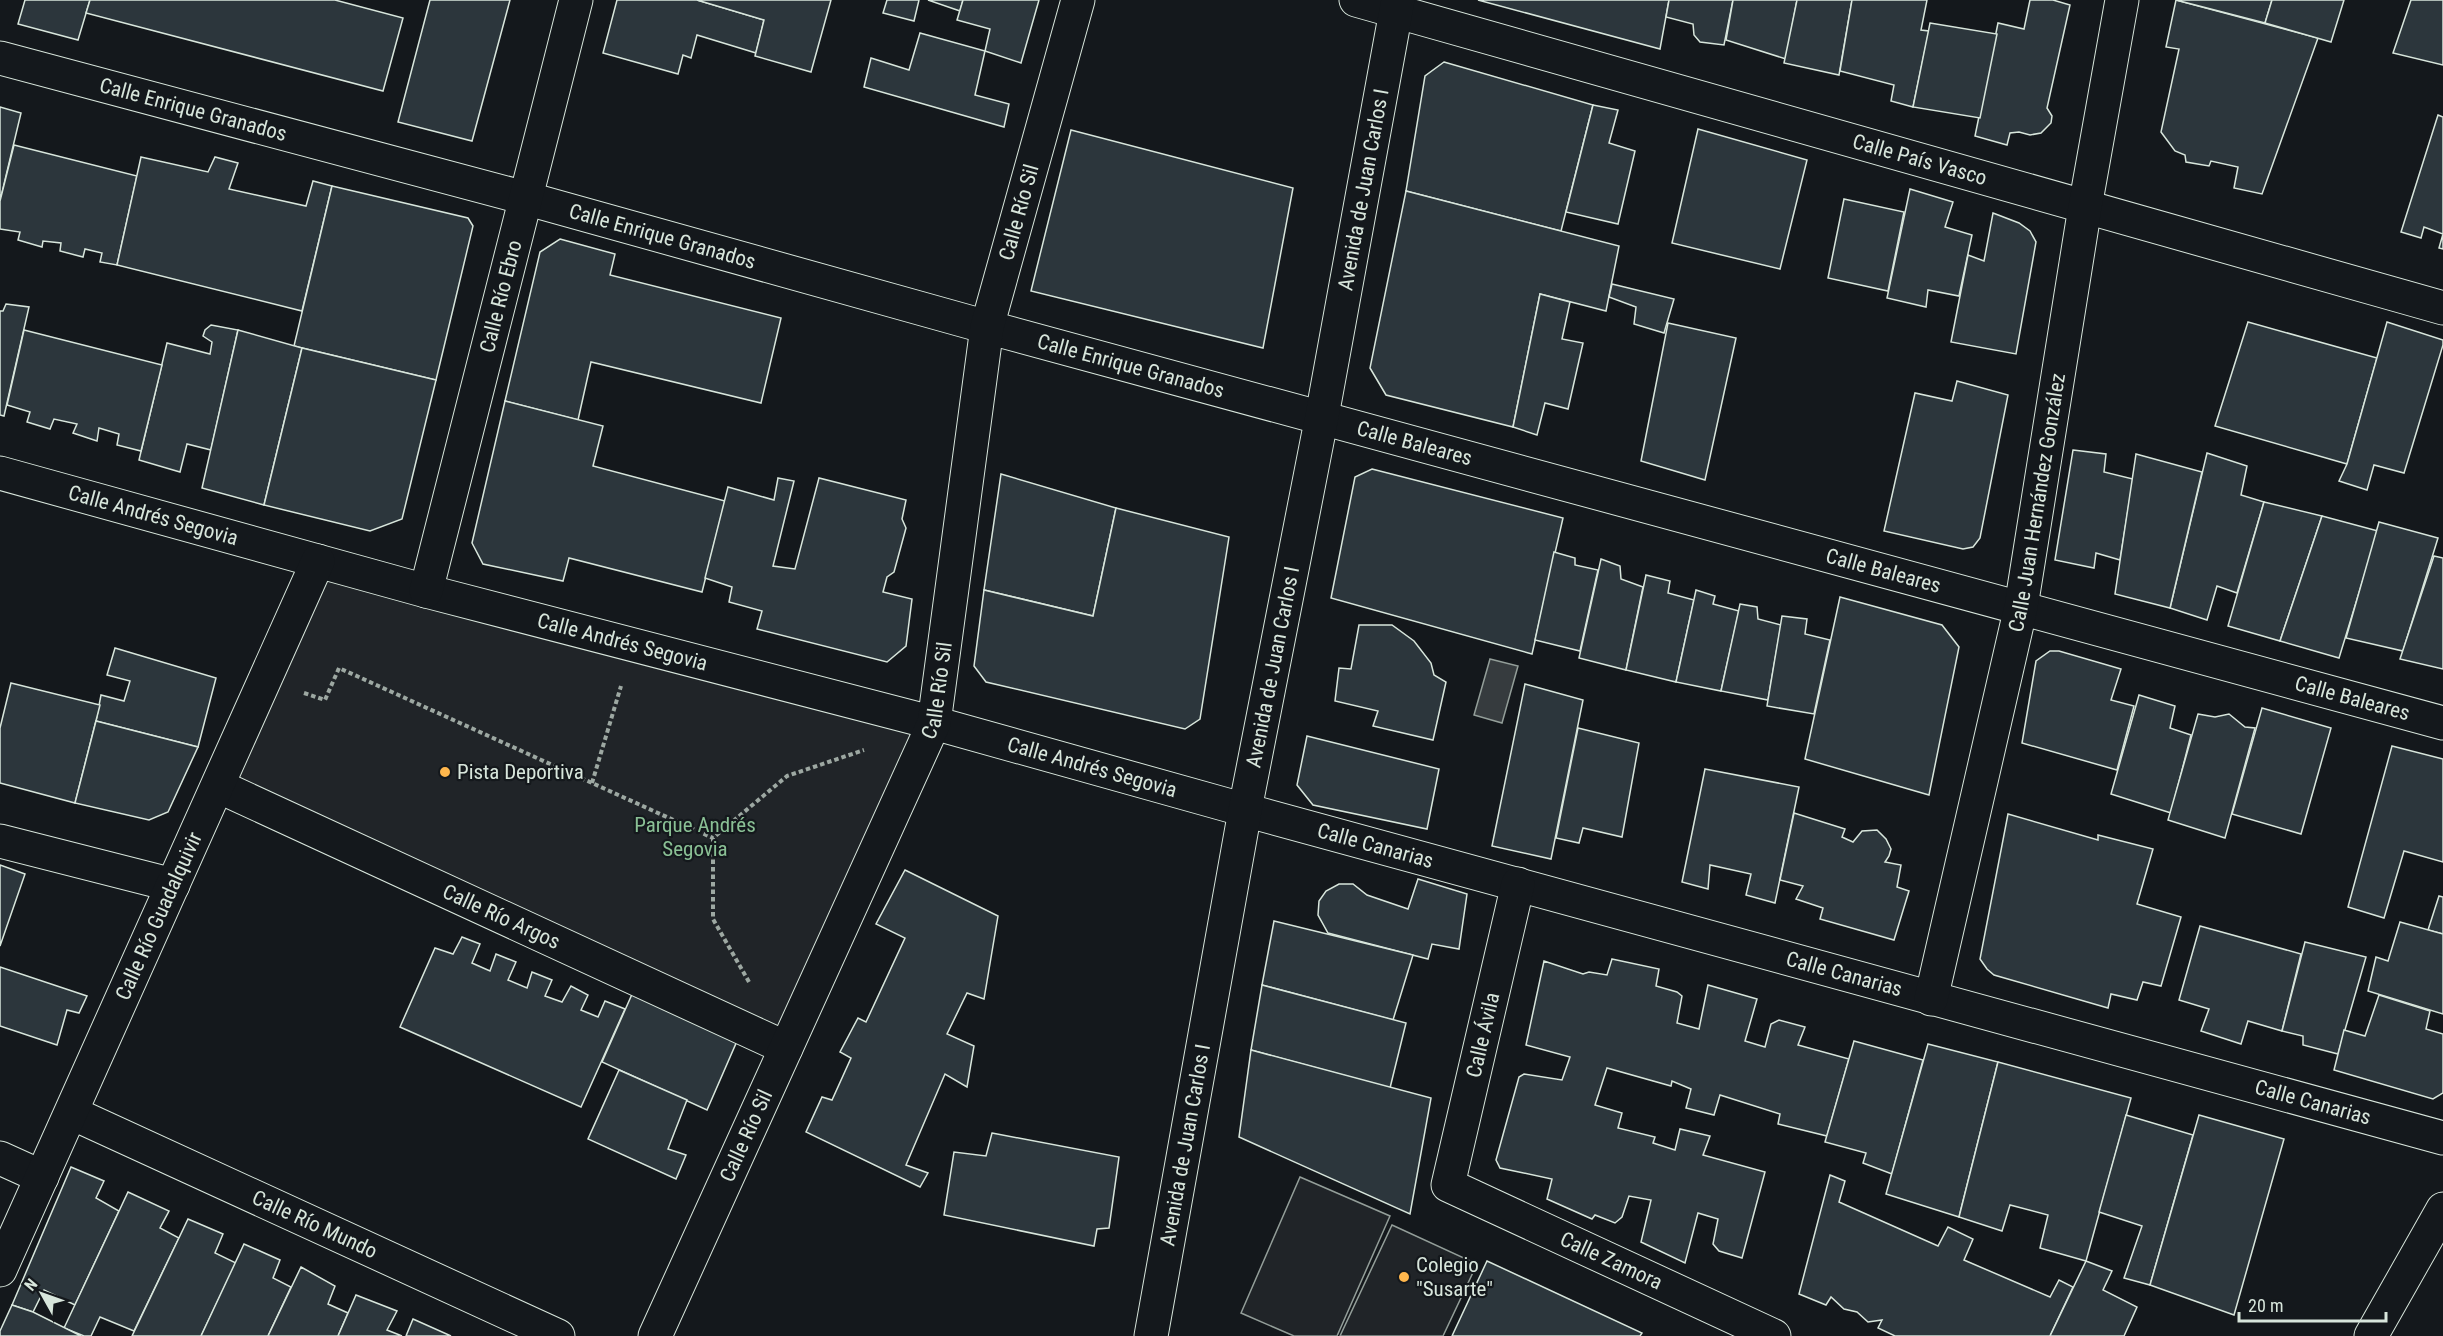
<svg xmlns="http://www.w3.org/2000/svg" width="2443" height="1336" font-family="'Roboto Condensed',sans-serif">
  <rect width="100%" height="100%" fill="#14181c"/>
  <g fill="#202428" stroke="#939e99" stroke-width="1.5">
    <path d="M318,561L934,723L786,1048L218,786Z"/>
    <path d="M1300,1177L1390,1216L1337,1336H1294L1241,1313Z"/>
    <path d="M1392,1225L1477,1264L1443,1336H1340Z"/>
  </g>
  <path fill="#363b3e" stroke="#939e99" stroke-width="1.5" d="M1490,659L1518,666L1502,723L1474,715Z"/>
  <g fill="#2c363c" stroke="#d8e6dc" stroke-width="1.5">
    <path d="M25,0H90L78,40L18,24Z"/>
    <path d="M90,0H335L403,18L383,91L86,13Z"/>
    <path d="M430,0H510L472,141L398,122Z"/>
    <path d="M617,0H697L764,20L756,53L697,35L691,58L683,55L678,74L603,53Z"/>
    <path d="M697,0H831L811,72L755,56L764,20Z"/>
    <path d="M887,0H919L914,21L883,13Z"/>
    <path d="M928,0H963L960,11Z"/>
    <path d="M963,0H1039L1021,63L985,51L990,29L957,20Z"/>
    <path d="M1478,0H1669L1660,49Z"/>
    <path d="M1669,0H1733L1724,45L1700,42L1694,35L1693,24L1666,17Z"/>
    <path d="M1733,0H1797L1786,59L1726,40Z"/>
    <path d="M1797,0H1852L1839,75L1784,63Z"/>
    <path d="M1852,0H1927L1921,30L1929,31L1913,107L1891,101L1894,85L1840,71Z"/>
    <path d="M2030,0H2053L2070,5L2047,108L2052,116L2051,123L2041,133L2030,135L2019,132L2010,133L2007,145L1975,136L1998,23L2024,29Z"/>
    <path d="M2176,0L2318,38L2262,194L2234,188L2238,167L2211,161L2209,166L2186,162L2185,155L2175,151L2161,132L2179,49L2166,47Z"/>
    <path d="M2176,0H2272L2265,23Z"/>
    <path d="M2272,0H2344L2331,42L2265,23Z"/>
    <path d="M2411,0H2443V65L2393,53Z"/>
    <path d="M1930,23L1997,34L1980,118L1913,107Z"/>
    <path d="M920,33L985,51L975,95L1009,104L1004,127L864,87L871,58L909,70Z"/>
    <path d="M1444,62L1593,105L1561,231L1406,191L1425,76Z"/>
    <path d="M1593,105L1618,110L1609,143L1635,151L1618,224L1566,212Z"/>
    <path d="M0,107L21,113L0,201Z"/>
    <path d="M2438,115L2443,117V249L2439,248L2443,234L2424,227L2421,238L2401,232Z"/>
    <path d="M1698,129L1807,160L1780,269L1672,243Z"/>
    <path d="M1071,130L1293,188L1263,348L1031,291Z"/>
    <path d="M14,145L137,176L117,265L100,262L102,253L85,249L83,257L60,251L61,243L43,241L42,247L18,240L20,232L0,229V201Z"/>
    <path d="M141,157L208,172L215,157L238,163L229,189L306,206L313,181L332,186L302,311L117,265Z"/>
    <path d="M332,186L468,218L473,226L436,380L294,346Z"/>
    <path d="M1910,189L1953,202L1945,227L1972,235L1959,296L1928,290L1926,307L1887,298Z"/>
    <path d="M1406,191L1619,246L1606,311L1540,294L1513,427L1386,395L1370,368Z"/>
    <path d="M1844,199L1904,212L1888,291L1828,278Z"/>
    <path d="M1993,213L2019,223L2030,231L2036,242L2016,354L1951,342L1968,255L1984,261Z"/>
    <path d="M560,239L615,254L610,275L781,318L761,403L591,362L578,420L505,401L540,252Z"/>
    <path d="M1612,284L1674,299L1664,333L1634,324L1636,307L1609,297Z"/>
    <path d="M1540,294L1570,302L1562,339L1583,343L1568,409L1545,403L1537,435L1513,427Z"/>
    <path d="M6,304L29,307L4,416L0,415V311H3Z"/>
    <path d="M2248,322L2377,358L2347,464L2215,426Z"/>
    <path d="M2387,322L2443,340V345L2404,473L2374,465L2367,490L2339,481L2347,464Z"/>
    <path d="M1668,323L1736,338L1705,480L1641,461Z"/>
    <path d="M211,325L238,330L211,450L187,444L180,472L139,460L167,343L210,354L212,342L203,336L205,330Z"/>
    <path d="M24,330L162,365L141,451L117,445L119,434L99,428L97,441L73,433L77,424L54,419L50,429L27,422L30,412L7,405Z"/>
    <path d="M238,330L302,348L264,505L202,488Z"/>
    <path d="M302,348L436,380L402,519L370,531L264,505Z"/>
    <path d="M1957,381L2008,395L1980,538L1973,547L1963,549L1884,531L1915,393L1952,401Z"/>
    <path d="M505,401L603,426L593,466L725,501L702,592L569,558L563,581L483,564L472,543Z"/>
    <path d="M2073,450L2106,454L2104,472L2133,479L2120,560L2096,553L2094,568L2055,560Z"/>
    <path d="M2207,453L2247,466L2241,495L2264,502L2237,593L2217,586L2207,620L2170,608Z"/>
    <path d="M2136,454L2202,472L2170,608L2115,594Z"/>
    <path d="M1372,469L1563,518L1532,654L1331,598L1355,477Z"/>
    <path d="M1001,474L1116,508L1093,616L984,590Z"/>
    <path d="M778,478L794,481L773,566L795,569L819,478L906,500L902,519L906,528L894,572L887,577L883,592L912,599L906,646L887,662L757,629L762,611L729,602L732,587L705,578L728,487L774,500Z"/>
    <path d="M2264,502L2322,516L2280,641L2228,626Z"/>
    <path d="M1116,508L1229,537L1200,719L1185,729L986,682L974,666L984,590L1093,616Z"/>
    <path d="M2322,516L2378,531L2339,658L2280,641Z"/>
    <path d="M2379,522L2438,538L2403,651L2346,638Z"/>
    <path d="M1554,552L1575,558V565L1598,570L1580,651L1535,640Z"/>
    <path d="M2434,556L2443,558V669L2400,659Z"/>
    <path d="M1601,559L1620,566L1621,579L1643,587L1626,670L1579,658Z"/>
    <path d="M1646,575L1670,581L1668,593L1694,600L1676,682L1626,670Z"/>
    <path d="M1696,590L1715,596L1713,604L1739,611L1721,691L1676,682Z"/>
    <path d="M1840,597L1942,625L1959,647L1929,795L1805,759Z"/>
    <path d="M1740,604L1757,607L1758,619L1781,625L1768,700L1721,691Z"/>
    <path d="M1782,616L1807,619L1805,634L1830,640L1814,714L1767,706Z"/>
    <path d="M1359,625H1392L1414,641L1431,663L1434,675L1446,682L1433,740L1373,726L1378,711L1335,701L1339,668L1351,669Z"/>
    <path d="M115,648L216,678L198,747L96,721L101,695L124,701L130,681L107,675Z"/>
    <path d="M2050,651H2059L2121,669L2111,700L2134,706L2117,770L2022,743L2036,661Z"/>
    <path d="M11,683L100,705L75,803L0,783V728Z"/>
    <path d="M1525,684L1583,700L1551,859L1492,846Z"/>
    <path d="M2139,695L2175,706L2170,728L2191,735L2171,813L2111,794Z"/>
    <path d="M2262,708L2331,728L2301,834L2232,814Z"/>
    <path d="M2198,714L2215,717L2229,714L2245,727L2255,728L2225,838L2168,820Z"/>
    <path d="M96,721L198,747L168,812L149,820L75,803Z"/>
    <path d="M1578,728L1639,743L1622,837L1583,828L1579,843L1556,838Z"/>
    <path d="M1307,736L1439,769L1427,829L1313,805L1297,785Z"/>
    <path d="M2392,746L2443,759V862L2404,851L2384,918L2348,907Z"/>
    <path d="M1705,769L1799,787L1775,903L1746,895L1751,874L1710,865L1708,889L1682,882Z"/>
    <path d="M1794,813L1845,829L1842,837L1853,842L1862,831L1877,830L1886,839L1891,849L1889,856L1885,862L1901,865L1897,887L1909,891L1894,940L1820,919L1823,908L1796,899L1803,886L1780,880Z"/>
    <path d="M2008,814L2098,840V835L2153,849L2137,904L2181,917L2161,986L2143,982L2137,1000L2111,994L2108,1008L1994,975L1987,969L1980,959Z"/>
    <path d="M0,865L25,874L0,946Z"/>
    <path d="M905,870L998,916L984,999L967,993L947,1034L974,1046L967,1087L945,1074L906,1165L928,1173L920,1187L806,1132L822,1097L832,1100L851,1058L840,1052L858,1018L866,1022L905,938L876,924Z"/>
    <path d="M1418,879L1467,894L1459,949L1432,944L1428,959L1328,933L1318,915L1319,901L1326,891L1339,884H1353L1367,895L1408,909Z"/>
    <path d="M2439,896L2443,897V934L2428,930Z"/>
    <path d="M1274,921L1413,955L1393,1020L1262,985Z"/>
    <path d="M2400,922L2443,934V1014L2368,991L2376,957L2388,961Z"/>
    <path d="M2200,926L2301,954L2282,1031L2248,1021L2241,1044L2201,1031L2209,1009L2179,1000Z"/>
    <path d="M462,937L480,944L472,963L490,971L496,954L516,962L508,980L527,988L532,972L552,980L545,996L562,1002L571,986L588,995L581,1010L598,1017L605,1001L625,1009L581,1107L400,1027L435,948L453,954Z"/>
    <path d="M2305,942L2366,957L2338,1054L2303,1045V1036L2282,1031Z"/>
    <path d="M1612,959L1659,969L1656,986L1677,992L1682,996L1677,1023L1699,1029L1708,985L1757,999L1745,1041L1765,1047L1771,1024L1779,1020L1805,1027L1798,1045L1849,1059L1827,1136L1778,1124L1780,1114L1720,1095L1714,1115L1686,1108L1691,1089L1672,1081L1671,1086L1607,1068L1595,1105L1622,1113L1618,1128L1655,1137L1653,1143L1675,1150L1680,1129L1710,1136L1703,1155L1765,1172L1742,1258L1719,1251L1713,1244L1718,1219L1698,1213L1685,1263L1641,1242L1651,1200L1629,1196L1622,1217L1615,1223L1595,1215L1592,1219L1547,1199L1552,1179L1500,1168L1496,1160L1519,1077L1524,1074L1562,1080L1570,1057L1526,1045L1544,961L1583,974L1589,972L1607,975Z"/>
    <path d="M0,967L87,996L79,1013L67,1010L57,1045L0,1026Z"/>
    <path d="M1262,985L1406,1023L1390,1088L1251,1050Z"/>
    <path d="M633,992L737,1041L707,1110L602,1062Z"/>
    <path d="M2379,995L2430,1011L2426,1029L2443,1034V1093L2433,1099L2334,1070L2344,1030L2365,1036Z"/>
    <path d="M1854,1041L1923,1060L1892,1174L1863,1163L1866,1153L1825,1142Z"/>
    <path d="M1928,1044L1998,1062L1959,1217L1886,1194Z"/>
    <path d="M1251,1050L1431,1098L1410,1214L1239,1137Z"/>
    <path d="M1998,1062L2131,1098L2086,1261L2040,1248L2048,1215L2010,1205L2002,1231L1959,1217Z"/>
    <path d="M619,1070L687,1100L668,1149L686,1155L676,1179L588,1139Z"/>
    <path d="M2126,1115L2193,1135L2150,1285L2124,1278L2142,1226L2099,1212Z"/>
    <path d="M2199,1115L2284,1139L2234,1315L2150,1285Z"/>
    <path d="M992,1133L1119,1157L1109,1228L1097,1229L1094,1246L944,1215L954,1152L986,1156Z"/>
    <path d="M71,1167L104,1181L96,1198L119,1211L75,1305L44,1290L33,1312L12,1305Z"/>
    <path d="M1830,1175L1845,1181L1839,1202L1938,1246L1948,1227L1973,1239L1964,1260L2050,1297L2059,1280L2073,1287L2050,1336H1895L1878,1328L1882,1320L1868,1322L1857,1312L1844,1309L1831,1297L1826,1305L1799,1294Z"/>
    <path d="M128,1192L169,1211L160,1228L179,1238L134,1331L100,1317L91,1336H84L64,1328Z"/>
    <path d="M188,1219L223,1234L215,1253L236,1263L201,1336H132Z"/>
    <path d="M244,1244L280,1260L273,1278L291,1287L268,1336H201Z"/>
    <path d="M1487,1261L1642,1333L1640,1336H1452Z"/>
    <path d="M2086,1261L2112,1271L2103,1290L2137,1307L2124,1336H2050Z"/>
    <path d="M301,1267L335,1286L328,1304L348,1313L338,1336H268Z"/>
    <path d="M356,1295L397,1311L387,1330L402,1336H338Z"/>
    <path d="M12,1305L33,1312L81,1336H0V1331Z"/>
    <path d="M413,1319L451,1336H406Z"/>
  </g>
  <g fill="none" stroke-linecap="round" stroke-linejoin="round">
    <defs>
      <g id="minor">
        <path id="s1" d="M1356,0L2443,308"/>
        <path id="s2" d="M0,58L525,198L987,327L2443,723"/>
        <path id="s3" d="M0,473L426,591L934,723L1245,810L2443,1138"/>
        <path id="s4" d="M426,591L576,0"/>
        <path id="s5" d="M218,786L786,1048"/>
        <path d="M0,841L173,885"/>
        <path id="s6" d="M1518,884L1448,1185L1774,1336"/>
        <path id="s7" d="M1931,999L2021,607L2085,207L2122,0"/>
        <path id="s8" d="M72,1113L558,1336"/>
        <path d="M0,1158L42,1177"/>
        <path id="s9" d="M0,1270L318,561"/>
        <path id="s10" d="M655,1336L934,723L987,327L1078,0"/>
        <path d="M2371,1336L2443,1209"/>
      </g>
      <g id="tertiary">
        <path id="s11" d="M1151,1336L1248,794L1322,416L1398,0"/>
      </g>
    </defs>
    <use href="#minor" stroke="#d8e6dc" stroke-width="35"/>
    <use href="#tertiary" stroke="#d8e6dc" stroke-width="35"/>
    <g stroke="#9da8a2" stroke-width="4" stroke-dasharray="4.5 3" stroke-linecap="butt">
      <path d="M304,693L325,700L339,668L713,838"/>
      <path d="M592,783L621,686"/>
      <path d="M749,982L713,919V838L787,776L864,750"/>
    </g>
    <use href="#minor" stroke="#14181c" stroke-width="33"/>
    <use href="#tertiary" stroke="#14181c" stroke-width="33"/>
  </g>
  <g fill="#ffb74d" stroke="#14181c" stroke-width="2">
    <circle cx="445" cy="772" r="6"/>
    <circle cx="1404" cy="1277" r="6"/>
  </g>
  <g text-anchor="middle" stroke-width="4.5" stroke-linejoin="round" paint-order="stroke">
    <g font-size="21" fill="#d8e6dc" stroke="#14181c">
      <text dy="7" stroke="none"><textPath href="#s2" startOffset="200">Calle Enrique Granados</textPath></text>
      <text dy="7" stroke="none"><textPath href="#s1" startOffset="586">Calle País Vasco</textPath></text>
      <text dy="7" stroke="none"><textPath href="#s11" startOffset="1166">Avenida de Juan Carlos I</textPath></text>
      <text dy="7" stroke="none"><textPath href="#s10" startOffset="1192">Calle Río Sil</textPath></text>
      <text dy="7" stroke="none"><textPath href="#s2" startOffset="686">Calle Enrique Granados</textPath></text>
      <text dy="7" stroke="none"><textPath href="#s4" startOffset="304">Calle Río Ebro</textPath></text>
      <text dy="7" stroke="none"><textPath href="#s2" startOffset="1172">Calle Enrique Granados</textPath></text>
      <text dy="7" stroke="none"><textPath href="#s2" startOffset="1466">Calle Baleares</textPath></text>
      <text dy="7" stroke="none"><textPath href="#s7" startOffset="508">Calle Juan Hernández González</textPath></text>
      <text dy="7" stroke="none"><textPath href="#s3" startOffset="159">Calle Andrés Segovia</textPath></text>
      <text dy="7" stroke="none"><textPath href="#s2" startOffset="1952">Calle Baleares</textPath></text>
      <text dy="7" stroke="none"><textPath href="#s3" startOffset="645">Calle Andrés Segovia</textPath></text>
      <text dy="7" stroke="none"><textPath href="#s11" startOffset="680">Avenida de Juan Carlos I</textPath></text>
      <text dy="7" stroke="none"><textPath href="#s10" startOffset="706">Calle Río Sil</textPath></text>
      <text dy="7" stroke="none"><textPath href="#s2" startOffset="2438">Calle Baleares</textPath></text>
      <text dy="7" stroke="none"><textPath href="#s3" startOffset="1131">Calle Andrés Segovia</textPath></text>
      <text dy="7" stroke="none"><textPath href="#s3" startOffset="1425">Calle Canarias</textPath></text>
      <text dy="7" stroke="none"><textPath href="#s9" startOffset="388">Calle Río Guadalquivir</textPath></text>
      <text dy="7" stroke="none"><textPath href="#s5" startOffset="312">Calle Río Argos</textPath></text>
      <text dy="7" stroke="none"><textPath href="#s3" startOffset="1911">Calle Canarias</textPath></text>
      <text transform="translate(1483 1035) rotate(-77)" y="7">Calle Ávila</text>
      <text dy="7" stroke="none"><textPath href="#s3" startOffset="2397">Calle Canarias</textPath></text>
      <text dy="7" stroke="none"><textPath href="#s10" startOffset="220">Calle Río Sil</textPath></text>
      <text dy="7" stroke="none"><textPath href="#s11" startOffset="194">Avenida de Juan Carlos I</textPath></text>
      <text dy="7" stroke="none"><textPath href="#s8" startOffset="267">Calle Río Mundo</textPath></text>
      <text dy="7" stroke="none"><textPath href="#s6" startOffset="489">Calle Zamora</textPath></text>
    </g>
    <g font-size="21" fill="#d8e6dc" stroke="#14181c" text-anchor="start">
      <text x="457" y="779">Pista Deportiva</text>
      <text x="1416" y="1272">Colegio<tspan x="1416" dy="24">"Susarte"</tspan></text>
    </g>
    <g font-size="21" fill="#8ac095" stroke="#14181c">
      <text x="695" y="832">Parque Andrés<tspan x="695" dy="24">Segovia</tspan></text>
    </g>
  </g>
  <g transform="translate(42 1294) rotate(310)" stroke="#14181c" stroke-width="4.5" paint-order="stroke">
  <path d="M0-4.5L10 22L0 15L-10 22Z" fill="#d8e6dc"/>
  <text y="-9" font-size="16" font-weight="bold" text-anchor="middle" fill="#d8e6dc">N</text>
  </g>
  <path d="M2239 1312v9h147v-9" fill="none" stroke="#d8e6dc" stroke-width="3"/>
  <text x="2248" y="1312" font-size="18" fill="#d8e6dc" stroke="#14181c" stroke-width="4.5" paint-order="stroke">20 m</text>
</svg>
